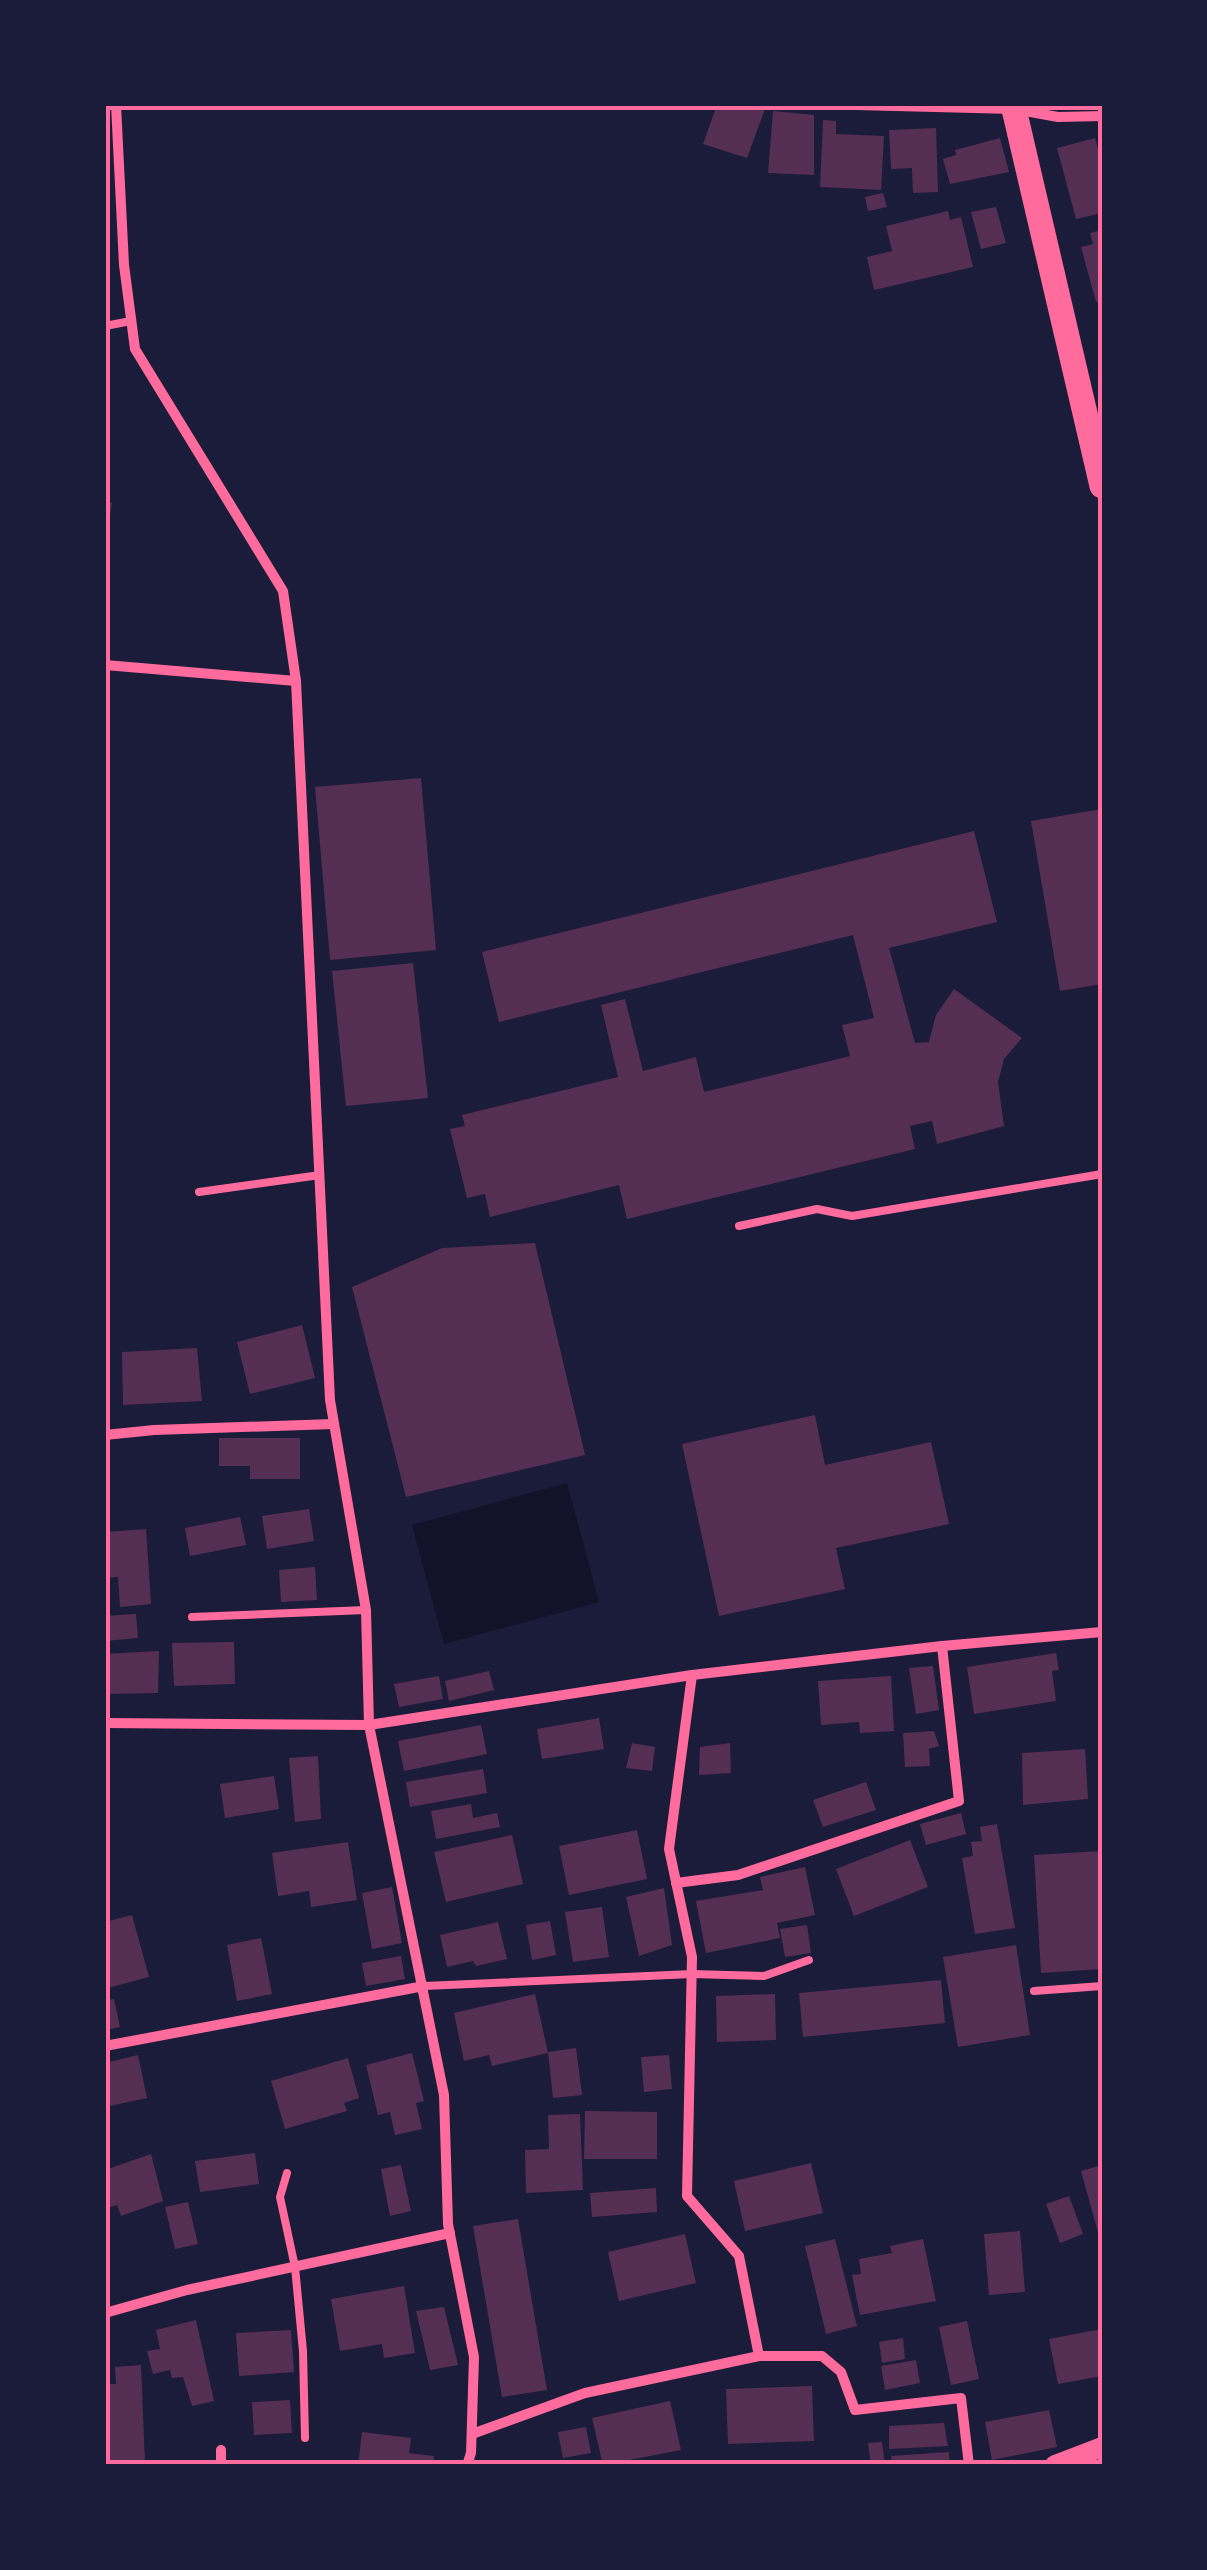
<svg xmlns="http://www.w3.org/2000/svg" width="1207" height="2570" font-family="'Open Sans',sans-serif">
  <rect width="100%" height="100%" fill="#1b1b3a"/>
  <path fill="#12122b" d="M567,1483L599,1602L444,1644L412,1525Z"/>
  <g fill="#542f53">
    <path d="M717,105L766,106L747,158L703,144Z"/>
    <path d="M773,111L814,115V175L768,173Z"/>
    <path d="M823,120L836,121V134L884,136L881,190L820,187Z"/>
    <path d="M936,128L938,192L913,193L912,168L891,169L889,130Z"/>
    <path d="M1000,138L1009,172L950,184L943,159L956,155L955,150Z"/>
    <path d="M1095,138L1102,164V213L1076,219L1057,148Z"/>
    <path d="M883,193L887,207L868,211L865,197Z"/>
    <path d="M996,207L1006,243L981,249L971,212Z"/>
    <path d="M948,211L950,220L961,217L973,267L874,290L867,257L892,251L886,226Z"/>
    <path d="M1102,230V301L1096,302L1081,247L1093,244L1090,233Z"/>
    <path d="M105,502L112,503L107,532H105Z"/>
    <path d="M421,778L436,950L330,960L315,787Z"/>
    <path d="M1102,809V984L1060,991L1031,821Z"/>
    <path d="M974,831L997,922L889,948L915,1043L929,1042L936,1015L954,989L1022,1038L1004,1059L998,1082L1004,1126L937,1144L932,1121L910,1126L915,1149L627,1219L619,1185L490,1217L485,1194L467,1198L450,1129L465,1126L462,1115L618,1077L601,1005L625,999L643,1071L696,1057L704,1092L850,1056L842,1025L874,1018L853,935L499,1022L482,952Z"/>
    <path d="M413,963L428,1098L346,1106L332,971Z"/>
    <path d="M535,1243L585,1455L406,1497L352,1287L442,1248Z"/>
    <path d="M302,1325L315,1378L250,1394L237,1342Z"/>
    <path d="M197,1348L202,1401L123,1405L122,1352Z"/>
    <path d="M815,1415L825,1465L931,1442L949,1524L836,1548L845,1589L719,1616L682,1444Z"/>
    <path d="M219,1438H300V1479H250V1466H219Z"/>
    <path d="M309,1509L314,1541L267,1549L262,1516Z"/>
    <path d="M240,1517L246,1545L190,1556L185,1528Z"/>
    <path d="M146,1529L151,1604L120,1607L118,1577L105,1578V1532Z"/>
    <path d="M315,1567L317,1600L281,1602L279,1570Z"/>
    <path d="M136,1614L138,1638L106,1641L105,1616Z"/>
    <path d="M234,1642L235,1684L174,1686L172,1643Z"/>
    <path d="M159,1651L158,1693L105,1694V1654Z"/>
    <path d="M1056,1653L1059,1670L1052,1671L1056,1701L974,1714L967,1667Z"/>
    <path d="M933,1666L939,1710L916,1714L909,1668Z"/>
    <path d="M489,1671L494,1690L449,1701L445,1681Z"/>
    <path d="M439,1676L443,1699L399,1707L394,1684Z"/>
    <path d="M891,1676L894,1731L860,1733L859,1722L821,1725L818,1681Z"/>
    <path d="M599,1718L604,1749L542,1759L537,1729Z"/>
    <path d="M481,1725L487,1754L404,1771L398,1741Z"/>
    <path d="M934,1731L939,1746L929,1749L930,1766L905,1767L903,1733Z"/>
    <path d="M632,1743L655,1747L652,1771L626,1768Z"/>
    <path d="M730,1743L731,1773L699,1775L700,1747Z"/>
    <path d="M1085,1749L1088,1799L1023,1805L1022,1753Z"/>
    <path d="M318,1756L321,1819L295,1822L289,1758Z"/>
    <path d="M483,1769L487,1793L410,1807L406,1782Z"/>
    <path d="M274,1776L279,1809L225,1818L220,1784Z"/>
    <path d="M866,1782L876,1810L823,1827L813,1800Z"/>
    <path d="M471,1804L473,1818L497,1813L500,1827L436,1839L431,1811Z"/>
    <path d="M961,1813L966,1834L926,1845L920,1824Z"/>
    <path d="M997,1824L1015,1928L975,1934L962,1858L973,1856L971,1842L982,1841L980,1827Z"/>
    <path d="M637,1830L647,1879L569,1895L559,1846Z"/>
    <path d="M512,1835L523,1884L446,1902L434,1852Z"/>
    <path d="M910,1840L928,1887L854,1916L836,1869Z"/>
    <path d="M348,1842L357,1900L311,1907L309,1891L278,1896L272,1853Z"/>
    <path d="M1102,1851V1969L1041,1973L1034,1855Z"/>
    <path d="M805,1867L815,1915L777,1923L780,1938L706,1953L696,1901L763,1890L760,1877Z"/>
    <path d="M392,1887L402,1943L372,1949L362,1893Z"/>
    <path d="M664,1888L672,1945L639,1956L626,1897Z"/>
    <path d="M602,1907L609,1957L573,1962L565,1912Z"/>
    <path d="M132,1915L149,1977L108,1988L105,1976V1922Z"/>
    <path d="M550,1921L556,1955L532,1960L526,1925Z"/>
    <path d="M498,1922L507,1959L476,1966L473,1961L447,1967L440,1935Z"/>
    <path d="M807,1925L811,1953L785,1957L780,1929Z"/>
    <path d="M261,1938L272,1994L237,2001L227,1945Z"/>
    <path d="M1016,1945L1030,2035L958,2047L943,1957Z"/>
    <path d="M401,1956L405,1979L366,1986L362,1963Z"/>
    <path d="M941,1980L945,2023L803,2037L799,1993Z"/>
    <path d="M535,1994L548,2053L492,2066L489,2055L464,2061L454,2013Z"/>
    <path d="M775,1994L776,2040L717,2042L716,1996Z"/>
    <path d="M114,1999L120,2027L105,2030V2001Z"/>
    <path d="M576,2048L582,2095L553,2098L548,2052Z"/>
    <path d="M412,2053L424,2101L416,2103L422,2129L395,2135L390,2112L378,2115L366,2065Z"/>
    <path d="M138,2055L147,2098L105,2107V2063Z"/>
    <path d="M669,2055L672,2089L644,2092L641,2057Z"/>
    <path d="M348,2058L359,2098L344,2103L347,2111L285,2129L271,2081Z"/>
    <path d="M585,2111L657,2112V2159H584Z"/>
    <path d="M580,2114L583,2190L526,2193L525,2150L549,2149L548,2115Z"/>
    <path d="M255,2153L259,2184L200,2192L195,2161Z"/>
    <path d="M151,2154L163,2201L121,2216L117,2205L105,2209V2170Z"/>
    <path d="M811,2163L823,2213L745,2231L734,2181Z"/>
    <path d="M401,2165L411,2211L390,2216L381,2169Z"/>
    <path d="M1102,2165V2235L1099,2236L1081,2171Z"/>
    <path d="M656,2188L657,2212L592,2217L590,2193Z"/>
    <path d="M1069,2196L1083,2234L1060,2243L1046,2204Z"/>
    <path d="M188,2202L198,2244L175,2249L165,2207Z"/>
    <path d="M518,2219L547,2390L502,2397L473,2226Z"/>
    <path d="M1020,2231L1025,2292L989,2295L984,2234Z"/>
    <path d="M685,2234L696,2283L619,2301L608,2252Z"/>
    <path d="M835,2239L857,2326L826,2334L805,2246Z"/>
    <path d="M923,2239L936,2301L860,2315L852,2275L861,2274L859,2259L892,2253L890,2246Z"/>
    <path d="M404,2286L415,2353L384,2358L382,2344L340,2351L331,2299Z"/>
    <path d="M444,2307L458,2365L430,2370L416,2311Z"/>
    <path d="M196,2320L214,2401L192,2406L183,2377L172,2378L170,2370L153,2374L147,2351L160,2349L156,2330Z"/>
    <path d="M967,2321L979,2379L951,2385L939,2327Z"/>
    <path d="M1102,2329V2376L1058,2384L1049,2339Z"/>
    <path d="M291,2330L294,2372L239,2376L236,2333Z"/>
    <path d="M903,2338L905,2359L882,2363L879,2342Z"/>
    <path d="M916,2360L920,2383L885,2390L881,2366Z"/>
    <path d="M141,2365L145,2465H109V2458H105V2384H116L115,2367Z"/>
    <path d="M812,2386L814,2441L728,2444L726,2389Z"/>
    <path d="M290,2400L292,2433L254,2435L252,2402Z"/>
    <path d="M670,2401L681,2450L603,2465L592,2418Z"/>
    <path d="M1049,2410L1057,2447L992,2460L985,2422Z"/>
    <path d="M944,2423L948,2446L889,2449V2426Z"/>
    <path d="M586,2427L591,2453L563,2458L558,2432Z"/>
    <path d="M362,2432L411,2438L409,2453L434,2456L433,2465H358Z"/>
    <path d="M882,2442L885,2465H871L868,2443Z"/>
    <path d="M949,2452L950,2465H892L891,2456Z"/>
  </g>
  <g fill="none" stroke-linecap="round" stroke-linejoin="round">
    <g stroke="#ff6b9d" stroke-width="8">
      <path d="M105,326L131,321"/>
      <path d="M199,1192L320,1175"/>
      <path d="M739,1226L817,1209L852,1216L1102,1174"/>
      <path d="M192,1617L366,1610"/>
      <path d="M424,1986L692,1974L764,1976L809,1960"/>
      <path d="M1034,1991L1102,1986"/>
      <path d="M287,2173L280,2197L295,2267L303,2351L305,2438"/>
    </g>
    <g stroke="#ff6b9d" stroke-width="10">
      <path d="M116,105L124,265L135,349L283,591L296,681L330,1400L366,1610L369,1725L444,2095L448,2224L474,2357L471,2453L467,2465"/>
      <path d="M856,105L1014,109L1058,117L1102,116"/>
      <path d="M105,665L296,681"/>
      <path d="M105,1435L154,1430L333,1424"/>
      <path d="M692,1675L669,1849L692,1957L687,2196L739,2256L759,2356"/>
      <path d="M105,1723L369,1725L692,1675L942,1646L1102,1632"/>
      <path d="M676,1883L738,1875L959,1801L942,1646"/>
      <path d="M105,2046L424,1986"/>
      <path d="M105,2313L187,2290L450,2233"/>
      <path d="M472,2434L585,2393L759,2356H822L841,2372L855,2410L961,2398L969,2465"/>
      <path d="M221,2450V2465"/>
    </g>
    <path stroke="#ff6b9d" stroke-width="20" d="M1055,2465L1102,2447"/>
    <path stroke="#ff6b9d" stroke-width="25" d="M1013,105L1102,486"/>
  </g>
  <rect width="1207" height="2570" fill="none" stroke="#1b1b3a" stroke-width="215"/>
  <rect x="108" y="108" width="992" height="2354" fill="none" stroke="#ff6b9d" stroke-width="4"/>
</svg>
